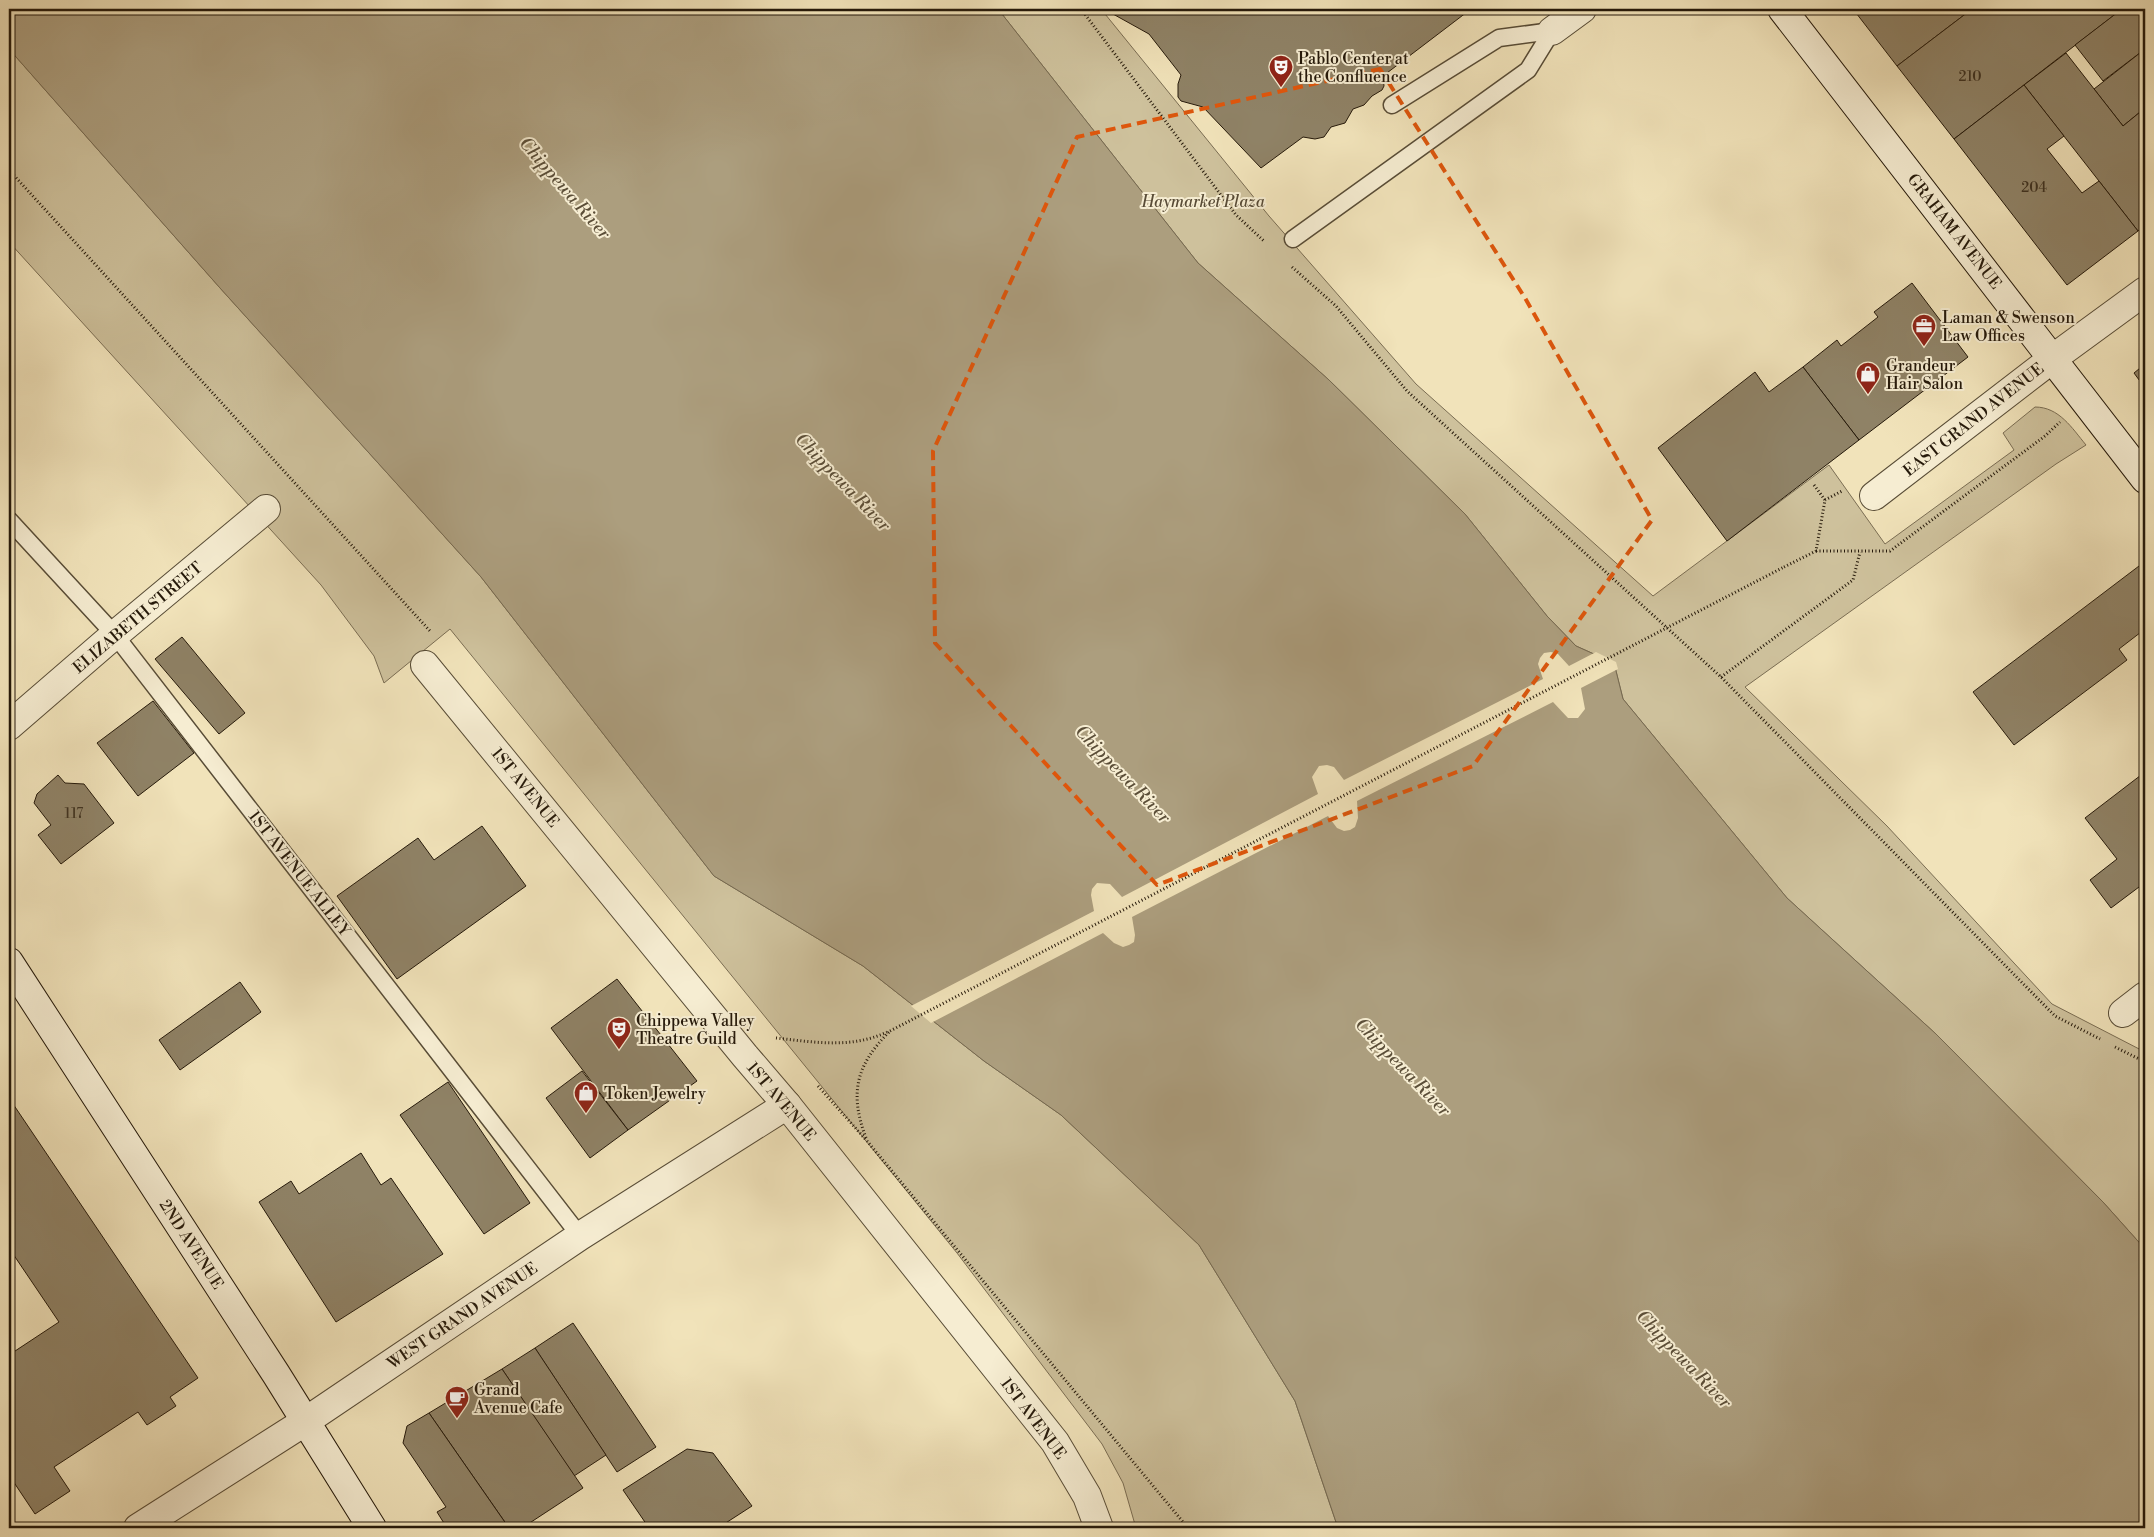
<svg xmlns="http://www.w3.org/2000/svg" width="2154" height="1537" font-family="'Libre Bodoni',serif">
  <rect width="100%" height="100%" fill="#f1e3ba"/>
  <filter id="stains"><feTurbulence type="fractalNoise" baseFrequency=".004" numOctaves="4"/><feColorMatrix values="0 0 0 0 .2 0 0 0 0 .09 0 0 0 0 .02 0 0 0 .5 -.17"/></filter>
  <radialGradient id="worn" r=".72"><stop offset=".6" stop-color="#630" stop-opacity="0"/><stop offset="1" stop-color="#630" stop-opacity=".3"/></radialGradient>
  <g fill="#cec19c" stroke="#7a6d53">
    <path d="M998,9H1101L1269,216L1416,384L1653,596L1829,465L1885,544L2014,450L2003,433L2035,407C2059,407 2072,428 2086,445L2056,464L1745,687L1887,826L2052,1004L2145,1052V1249L2103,1202L1936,1034L1787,898L1623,699L1614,663L1576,646L1547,616L1465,514L1329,380L1198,263Z"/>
    <path d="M9,49L220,288L481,577L714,876L863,966L984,1061L1061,1115L1199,1245L1295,1401L1338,1528H1136L1123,1483L1102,1444L957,1253L450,629L384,683L374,656L321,585L9,242Z"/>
  </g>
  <path fill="#ac9e7e" stroke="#766950" d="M9,9H998L1198,263L1329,380L1465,514L1547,616L1576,646L1614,663L1623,699L1787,898L1936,1034L2103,1202L2145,1249V1528H1338L1295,1401L1199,1245L1061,1115L984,1061L863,966L714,876L481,577L220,288L9,49Z"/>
  <path fill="#f1e3ba" d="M1551,652L1558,654L1569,666L1596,652L1616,662L1618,669L1581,688L1585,709L1578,718H1568L1553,702L1357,801L1358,818L1355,827L1350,830L1344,831L1337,828L1328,816L1132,917L1135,935L1134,942L1129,945L1123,947L1114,943L1103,933L931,1023L911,1006L1094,911L1091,895L1092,889L1097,883L1110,884L1122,897L1318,794L1312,777L1319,766L1327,765L1334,767L1344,780L1543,679L1538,664L1540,658L1544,653Z"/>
  <g fill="#8f8266" stroke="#25190a">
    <path d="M1108,9H1471L1383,76L1384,86L1382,90L1372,96L1364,105L1353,109L1345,123L1331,127L1324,137L1315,139L1303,137L1261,168L1203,107L1181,101L1178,97V84L1181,75L1149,34L1113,14Z"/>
    <path d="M1853,9H1972L1897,66Z"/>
    <path d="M1972,9H2122L1954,139L1897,66Z"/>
    <path d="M2122,9H2145V49L2103,81L2075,45Z"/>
    <path d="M2145,49V108L2123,126L2094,89Z"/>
    <path d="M2066,53L2123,126L2145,108V225L2138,231L2024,85Z"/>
    <path d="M2024,85L2064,136L2047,149L2082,193L2099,181L2138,231L2067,285L1954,139Z"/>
    <path d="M1912,283L1968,357L1859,440L1803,367L1837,340L1841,346L1878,317L1874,312Z"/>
    <path d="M2145,364V388L2134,373Z"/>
    <path d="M1803,367L1859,440L1727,541L1658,448L1755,372L1769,392Z"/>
    <path d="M2139,566L2145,574V629L2119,649L2127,660L2014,745L1973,692Z"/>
    <path d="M182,637L245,713L219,734L155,659Z"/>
    <path d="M153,701L194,753L138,796L97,743Z"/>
    <path d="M2145,772V896L2139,887L2111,908L2090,880L2117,859L2085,818Z"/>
    <path d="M58,775L65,783L84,784L114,823L61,864L38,835L51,825L34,803L37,794Z"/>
    <path d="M482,826L526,886L397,979L337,896L418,838L434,860Z"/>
    <path d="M617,979L697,1081L628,1130L551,1028Z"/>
    <path d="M240,982L261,1012L180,1070L159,1040Z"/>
    <path d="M582,1071L628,1130L590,1158L546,1098Z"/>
    <path d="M448,1082L530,1203L484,1234L400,1115Z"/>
    <path d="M9,1098L198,1378L170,1397L176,1406L147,1425L138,1412L54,1467L70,1491L35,1514L9,1475V1355L59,1322L9,1248Z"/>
    <path d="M361,1153L381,1185L391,1178L443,1254L336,1322L259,1202L291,1181L299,1194Z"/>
    <path d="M573,1323L656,1447L617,1472L535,1348Z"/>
    <path d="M535,1348L606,1455L574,1476L502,1369Z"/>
    <path d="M502,1369L583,1488L522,1528H509L429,1413Z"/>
    <path d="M429,1413L509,1528H447L437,1512L446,1507L403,1443L407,1426Z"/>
    <path d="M687,1449L713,1453L752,1506L718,1528H649L623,1490Z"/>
  </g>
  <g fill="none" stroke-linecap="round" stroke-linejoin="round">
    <defs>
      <g id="lane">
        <path d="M1392,105L1499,38L1552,31"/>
        <path d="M1293,239L1528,70L1552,31"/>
        <path d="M9,520L115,635L580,1236"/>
      </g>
      <g id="street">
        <path d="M1552,31L1582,9"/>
        <path d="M1874,496L2052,359L2145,291"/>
        <path d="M425,665L745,1056L787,1105L1055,1442L1087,1496L1099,1528"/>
        <path d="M9,726L105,643L266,509"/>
        <path d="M2123,1013L2145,996"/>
        <path d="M138,1528L306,1421L580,1236L787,1105"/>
      </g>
      <g id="secondary">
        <path d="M1782,9L2145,479"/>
        <path d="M9,962L276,1374L372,1528"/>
      </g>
    </defs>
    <use href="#lane" stroke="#584c36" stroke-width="19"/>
    <use href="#street" stroke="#584c36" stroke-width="30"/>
    <use href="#secondary" stroke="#25190a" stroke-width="30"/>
    <g stroke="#25190a" stroke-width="3" stroke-dasharray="1 2.5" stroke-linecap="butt">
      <path d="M1081,9L1236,215L1265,242"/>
      <path d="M9,170L430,631"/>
      <path d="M1292,267L1336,306L1407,391L1721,677L2055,1016L2100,1039"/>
      <path d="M1814,485L1825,500"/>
      <path d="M1816,551H1890L2045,436L2060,422"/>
      <path d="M1784,567L1816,551L1825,500L1842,491"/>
      <path d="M1721,677L1853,580L1860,552"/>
      <path d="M776,1038C813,1042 852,1049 887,1032"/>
      <path d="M2115,1047L2145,1062"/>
      <path d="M818,1086L867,1141L1188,1528"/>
      <path d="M866,1138C849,1093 856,1065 890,1031"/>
    </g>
    <use href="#lane" stroke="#f6edd2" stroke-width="16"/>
    <use href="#street" stroke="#f6edd2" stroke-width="28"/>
    <use href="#secondary" stroke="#f6edd2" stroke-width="28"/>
    <path stroke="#25190a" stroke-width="3" stroke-dasharray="1 2.5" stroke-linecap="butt" d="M890,1031L1784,567"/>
  </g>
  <path fill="none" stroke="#de560c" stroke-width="4" stroke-dasharray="10 6" stroke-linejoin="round" d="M1380,69L1525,298L1652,520L1473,766L1157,885L935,643L933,451L1077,137Z"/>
  <defs>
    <symbol id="theatre-pin" viewBox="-11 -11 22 30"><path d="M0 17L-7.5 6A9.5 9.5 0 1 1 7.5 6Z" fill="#8f2418" stroke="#f6edd2"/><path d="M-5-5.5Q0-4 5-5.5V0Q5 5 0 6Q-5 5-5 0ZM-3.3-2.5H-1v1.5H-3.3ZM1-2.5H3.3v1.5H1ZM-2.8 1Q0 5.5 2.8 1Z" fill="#fff"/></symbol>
    <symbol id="office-pin" viewBox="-11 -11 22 30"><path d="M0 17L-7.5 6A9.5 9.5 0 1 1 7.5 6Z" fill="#8f2418" stroke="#f6edd2"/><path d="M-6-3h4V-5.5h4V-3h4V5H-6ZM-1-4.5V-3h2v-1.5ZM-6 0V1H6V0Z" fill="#fff"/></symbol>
    <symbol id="shop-pin" viewBox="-11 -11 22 30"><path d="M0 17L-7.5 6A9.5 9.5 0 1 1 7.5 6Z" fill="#8f2418" stroke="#f6edd2"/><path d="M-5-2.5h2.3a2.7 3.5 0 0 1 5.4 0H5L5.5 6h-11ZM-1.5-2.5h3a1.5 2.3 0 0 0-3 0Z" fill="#fff"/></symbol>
    <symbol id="cafe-pin" viewBox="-11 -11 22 30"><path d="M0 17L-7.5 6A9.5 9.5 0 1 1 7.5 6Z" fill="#8f2418" stroke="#f6edd2"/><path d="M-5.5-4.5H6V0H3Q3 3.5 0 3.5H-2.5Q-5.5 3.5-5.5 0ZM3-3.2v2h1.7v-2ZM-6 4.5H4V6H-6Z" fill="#fff"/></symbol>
  </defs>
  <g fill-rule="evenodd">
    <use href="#theatre-pin" x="1267" y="53" width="28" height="38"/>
    <use href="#office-pin" x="1910" y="312" width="28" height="38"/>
    <use href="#shop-pin" x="1854" y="360" width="28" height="38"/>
    <use href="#theatre-pin" x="605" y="1015" width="28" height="38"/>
    <use href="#shop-pin" x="572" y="1079" width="28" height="38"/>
    <use href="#cafe-pin" x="443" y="1384" width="28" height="38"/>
  </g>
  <g text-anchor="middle" stroke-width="4" stroke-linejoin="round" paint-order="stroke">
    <g font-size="14" fill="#403321">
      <text x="1970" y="81">210</text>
      <text x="2034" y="192">204</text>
      <text x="74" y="818">117</text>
    </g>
    <g font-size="16" fill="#25190a" stroke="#f6edd2" text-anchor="start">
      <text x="1298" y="64">Pablo Center at<tspan x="1298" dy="18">the Confluence</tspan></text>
      <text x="1942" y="323">Laman &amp; Swenson<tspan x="1942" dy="18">Law Offices</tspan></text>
      <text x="1886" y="371">Grandeur<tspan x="1886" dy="18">Hair Salon</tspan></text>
      <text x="636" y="1026">Chippewa Valley<tspan x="636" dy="18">Theatre Guild</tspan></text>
      <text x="604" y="1099">Token Jewelry</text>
      <text x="474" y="1395">Grand<tspan x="474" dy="18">Avenue Cafe</tspan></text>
    </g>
    <g font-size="16" font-style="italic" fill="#584b36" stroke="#f6edd2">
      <text x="1203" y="207">Haymarket Plaza</text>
    </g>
    <g font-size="16" fill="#25190a" stroke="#f6edd2">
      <text transform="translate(1955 231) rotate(52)" y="6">GRAHAM AVENUE</text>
      <text transform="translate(1973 419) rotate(-38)" y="6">EAST GRAND AVENUE</text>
      <text transform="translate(137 617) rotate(-40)" y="6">ELIZABETH STREET</text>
      <text transform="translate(526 787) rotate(51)" y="6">1ST AVENUE</text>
      <text transform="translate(300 873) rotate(52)" y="6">1ST AVENUE ALLEY</text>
      <text transform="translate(782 1101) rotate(50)" y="6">1ST AVENUE</text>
      <text transform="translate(192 1244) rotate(57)" y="6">2ND AVENUE</text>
      <text transform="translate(462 1315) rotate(-34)" y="6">WEST GRAND AVENUE</text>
      <text transform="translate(1034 1418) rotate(53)" y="6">1ST AVENUE</text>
    </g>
    <g font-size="18" font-style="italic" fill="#5b4e38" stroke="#f6edd2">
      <text transform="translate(565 188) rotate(49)" y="6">Chippewa River</text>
      <text transform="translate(843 482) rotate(46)" y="6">Chippewa River</text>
      <text transform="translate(1123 774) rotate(46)" y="6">Chippewa River</text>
      <text transform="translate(1403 1067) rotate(46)" y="6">Chippewa River</text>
      <text transform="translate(1684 1359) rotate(46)" y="6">Chippewa River</text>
    </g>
  </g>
  <rect width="2154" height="1537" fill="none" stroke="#f1e3ba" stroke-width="30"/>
  <rect x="10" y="10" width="2134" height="1517" fill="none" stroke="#25190a" stroke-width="2.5"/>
  <rect x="15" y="15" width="2124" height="1507" fill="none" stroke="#25190a"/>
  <rect width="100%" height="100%" filter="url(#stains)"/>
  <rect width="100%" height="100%" fill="url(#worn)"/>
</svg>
